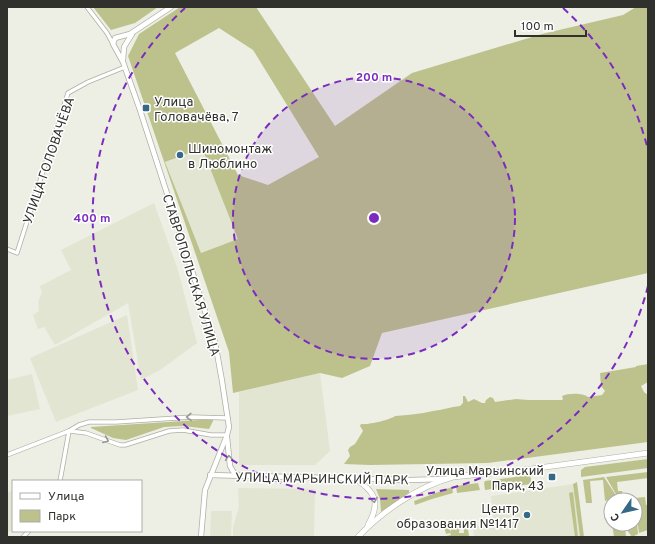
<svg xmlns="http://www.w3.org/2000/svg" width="655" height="544" font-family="Overpass,sans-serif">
  <rect width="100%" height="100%" fill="#edefe4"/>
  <g fill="#e3e5d3">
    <path d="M202,148L238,239L201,253L165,162Z"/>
    <path d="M154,203L178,270L197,343L160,370L141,380L128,303L55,345L44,327L38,329L33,315L39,311L38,302L42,292L40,286L71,270L61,250Z"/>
    <path d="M127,315L138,390L56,422L30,358Z"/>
    <path d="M320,373L330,451L315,465H239V392Z"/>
    <path d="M32,374L40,409L7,416V380Z"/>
    <path d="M573,484L580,537H474L473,527L494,524L491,496Z"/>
    <path d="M238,488L315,489L314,537H233V527L239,507Z"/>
    <path d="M13,490V530L7,533V493Z"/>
    <path d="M211,511H232L231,537H210Z"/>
  </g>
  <g fill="#bdc28d" fill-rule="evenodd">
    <path d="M93,7H158L135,23L111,30Z"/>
    <path d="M180,7H256L335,126L412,73L542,34L623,15L636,7H648V273L382,333L370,366L342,378L320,373L233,393L229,352L128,56L139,34ZM219,28L253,50L319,157L268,185L238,175L175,53ZM202,148L238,239L201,253L165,162Z"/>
    <path d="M648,364V382L641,386L644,392L648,395V442L488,463L370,465L344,464L350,456L348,450L350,447L355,444L363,431L360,426L361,424C368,425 390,420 395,416C408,415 420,414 433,411C442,410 451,407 460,406L463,403V396H465L468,402L474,399L482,403H485L486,400L490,397L493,398L495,402L516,399L528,400H562L563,399L562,396C569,393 583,393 588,397L602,395L605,391L601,386L600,373L636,367V366Z"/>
    <path d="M214,419L209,429L183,426L164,427L126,440L113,438L91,428V427Z"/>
    <path d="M648,459V468L581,477V470L585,467Z"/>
    <path d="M648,472V478L617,482L618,491H622L623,495L617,496L606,477Z"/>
    <path d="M530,475L532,484L485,490L484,483L485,481Z"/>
    <path d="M604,477L617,497L605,501L603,480L590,481L592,503H586L583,480Z"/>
    <path d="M577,482L584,537H580L573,484Z"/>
    <path d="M478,483L480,490L457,493L456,486Z"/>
    <path d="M452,487L453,493L432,499L415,505L414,501Z"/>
    <path d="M376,489L409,490V493L381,512L380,499Z"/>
    <path d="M573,492L578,537H575L569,493Z"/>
    <path d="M645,497L646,505H648V530L639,533L636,510L638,534L632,537L625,527L626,537H614L612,524H635V498Z"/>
    <path d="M463,521H467L469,537H446V536L451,535L450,533L446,534L444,526L449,524L451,533V523H452L453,528L456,530V523L462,522L463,526L459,531V533H464Z"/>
  </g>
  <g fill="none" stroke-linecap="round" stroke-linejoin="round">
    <defs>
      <g id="minor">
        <path d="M87,7L107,33L113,44"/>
        <path d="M7,249L17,253L68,93L88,82L125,67"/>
        <path d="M70,431L86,433L120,445H125L169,431L183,430L211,435H227"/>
        <path d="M7,455L69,431L79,425L89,422H116L192,417L228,418"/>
        <path d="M60,481L69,431"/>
        <path d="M23,537L29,531"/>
      </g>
      <g id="tertiary">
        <path d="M171,7L130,34L115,38L113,44L123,62L140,110L215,342L222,381L229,427L227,435L205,490L201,537"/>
        <path d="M123,60L124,47L132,34"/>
        <path d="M227,437L230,466L234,473L239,475"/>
        <path d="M210,475L411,480L443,479"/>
      </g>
      <g id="secondary">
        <path d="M354,478C376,492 381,502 368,525"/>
        <path d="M358,537C381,512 419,486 453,477L531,469L648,453"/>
      </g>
    </defs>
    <use href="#minor" stroke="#aeafa4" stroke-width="5"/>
    <use href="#tertiary" stroke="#aeafa4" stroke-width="6"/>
    <use href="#secondary" stroke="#aeafa4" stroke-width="6"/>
    <use href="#minor" stroke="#fff" stroke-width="3.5"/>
    <use href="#tertiary" stroke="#fff" stroke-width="4.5"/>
    <use href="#secondary" stroke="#fff" stroke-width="5"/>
  </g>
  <defs><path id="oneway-chevron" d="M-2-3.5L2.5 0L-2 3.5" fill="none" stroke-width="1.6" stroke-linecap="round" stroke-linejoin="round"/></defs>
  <g stroke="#989896">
    <use href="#oneway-chevron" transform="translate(189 417) rotate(178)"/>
    <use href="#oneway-chevron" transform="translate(106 440) rotate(23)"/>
    <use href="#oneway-chevron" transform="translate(229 458) rotate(-94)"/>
    <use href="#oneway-chevron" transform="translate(374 500) rotate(81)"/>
  </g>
  <circle cx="374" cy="218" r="141" fill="#7b2cbf" fill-opacity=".12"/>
  <g fill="none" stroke="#7b2cbf" stroke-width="2" stroke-dasharray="7 5">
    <circle cx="374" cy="218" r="141"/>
    <path d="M648 286A282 282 0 1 1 185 8M563 8A282 282 0 0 1 648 150"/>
  </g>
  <g fill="#356986" stroke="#fff" stroke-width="1.5">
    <rect x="142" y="104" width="8" height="8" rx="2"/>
    <circle cx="180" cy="155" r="4"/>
    <rect x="548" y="473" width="8" height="8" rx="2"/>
    <circle cx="527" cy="515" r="4"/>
  </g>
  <g text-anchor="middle" stroke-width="3" stroke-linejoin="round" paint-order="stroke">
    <g font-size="13" fill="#30312c" stroke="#fff" text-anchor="start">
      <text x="154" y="106">Улица<tspan x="154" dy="15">Головачёва, 7</tspan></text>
      <text x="188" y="153">Шиномонтаж<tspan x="188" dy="15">в Люблино</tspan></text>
      <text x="544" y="475" text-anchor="end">Улица Марьинский<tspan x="544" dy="15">Парк, 43</tspan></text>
      <text x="519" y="513" text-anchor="end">Центр<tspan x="519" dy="15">образования №1417</tspan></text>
    </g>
    <g font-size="13" fill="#30312c" stroke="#fff">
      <text transform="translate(48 160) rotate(-71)" y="5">УЛИЦА ГОЛОВАЧЁВА</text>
      <text transform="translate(192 275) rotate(73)" y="5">СТАВРОПОЛЬСКАЯ УЛИЦА</text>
      <text transform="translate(322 478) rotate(1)" y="5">УЛИЦА МАРЬИНСКИЙ ПАРК</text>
    </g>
  </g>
  <circle cx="374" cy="218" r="6" fill="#7b2cbf" stroke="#fff" stroke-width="2"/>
  <g font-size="12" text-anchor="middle" font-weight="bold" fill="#7b2cbf" stroke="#fff" stroke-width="3" stroke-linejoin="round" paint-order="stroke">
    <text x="374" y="81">200 m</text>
    <text x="92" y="222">400 m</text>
  </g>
  <rect width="655" height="544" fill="none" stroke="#30312c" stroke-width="16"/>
  <rect x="12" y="480" width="130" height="52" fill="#ffffff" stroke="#acadab"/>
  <rect x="20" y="493" width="20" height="6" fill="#ffffff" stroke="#acadab"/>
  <text x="48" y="500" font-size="12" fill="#30312c">Улица</text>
  <rect x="20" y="510" width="20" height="12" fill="#bdc28d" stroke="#acadab"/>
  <text x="48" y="520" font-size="12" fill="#30312c">Парк</text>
  <g transform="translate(623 512) rotate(236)"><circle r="19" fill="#ffffff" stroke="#acadab"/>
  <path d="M0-3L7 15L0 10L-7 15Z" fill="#356986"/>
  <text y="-6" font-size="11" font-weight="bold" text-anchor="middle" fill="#30312c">С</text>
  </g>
  <path d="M515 30v6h71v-6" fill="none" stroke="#30312c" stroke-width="2"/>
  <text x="521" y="30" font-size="12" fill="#30312c" stroke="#ffffff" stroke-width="3" paint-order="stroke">100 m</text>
</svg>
